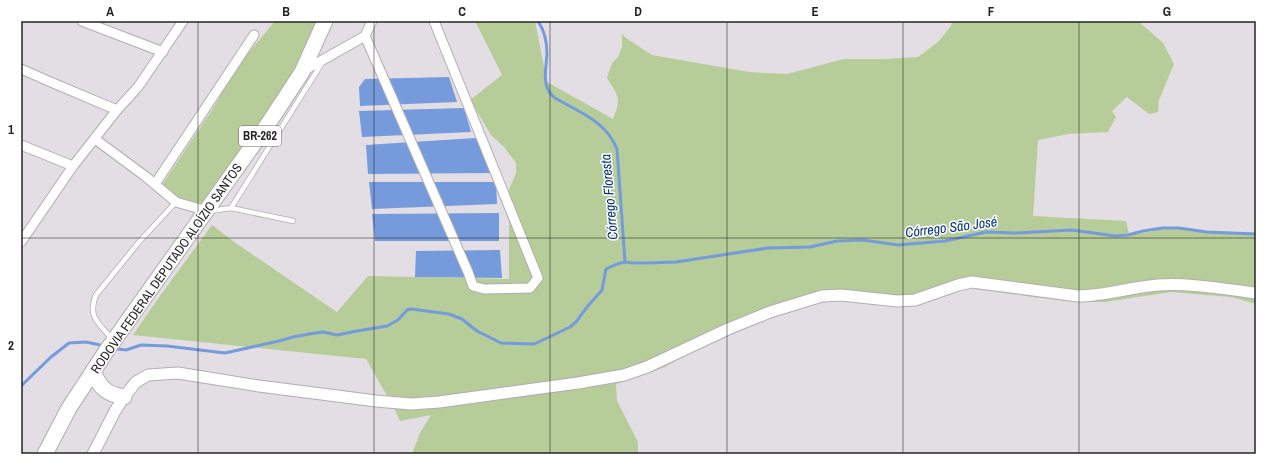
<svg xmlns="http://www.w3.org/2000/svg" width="1277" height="475" font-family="'Archivo Narrow',sans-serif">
  <rect width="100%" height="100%" fill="#e3dee3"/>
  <g fill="#b6cc99">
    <path d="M275,21H322L284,93L205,204C188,203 174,198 162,185L214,107L228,82L246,56Z"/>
    <path d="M475,21H535L547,82L613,119C622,97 618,96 607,78L612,63L618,57L622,47V34L626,38L652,55L749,72L787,74L844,59H886L918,57L938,42L951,26L952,21H1138L1163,43L1174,64L1159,100L1158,112L1149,114L1127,97L1112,111L1116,117L1108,132L1068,134L1038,140L1033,216L1126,221L1129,234L1150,232L1160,227L1216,233L1256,235V304L1231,297L1171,292L1105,302L1066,301L1025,296L989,286L974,285L917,304L867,303L822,295L735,326L665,367L616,384L617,401L638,442V454H412L420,433L431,415L400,421L395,410L366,359L133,335L157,300L212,225L237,244L337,312L368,276L509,279V190L516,173V163L504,147L491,135L470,100L502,75Z"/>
  </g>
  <g fill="#759bdc">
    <path d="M449,77L457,102L360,106L359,87L365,79Z"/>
    <path d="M464,108L471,132L362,137L359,111Z"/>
    <path d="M475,138L493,160L494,173L368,174L366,145Z"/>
    <path d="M369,182H496L497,204L372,209Z"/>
    <path d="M499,213V241H375L372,214Z"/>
    <path d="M500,250L502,278L415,277L416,251Z"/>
  </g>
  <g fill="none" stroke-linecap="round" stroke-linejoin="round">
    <g stroke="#759bdc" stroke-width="3">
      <path d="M538,21C544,30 547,43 547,54C546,69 541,88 555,98C579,112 606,121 617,149L625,262"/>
      <path d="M118,349L126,350L141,345L167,346L225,353L279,341L293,337L315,333L323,332L337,335L357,331L387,326L398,320L407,310L411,309L449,314L462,319L477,331L501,343L534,344L547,338L570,327L576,322L587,307L602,290L606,269L617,264L625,262L633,263H647L676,262L768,248L810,247L837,241L863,240L898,245L945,241L986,232L1016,233L1072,230L1115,236L1128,235L1143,231L1162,228H1179L1207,232L1256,234"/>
      <path d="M21,386L51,357L69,343L86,342L100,345"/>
    </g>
    <defs>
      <g id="service">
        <path d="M231,208L322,63"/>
        <path d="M210,211L231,208L293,221"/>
        <path d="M112,339C99,323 87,317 96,295L139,242L176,202"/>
      </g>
      <g id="minor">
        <path d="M82,21L163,52"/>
        <path d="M365,36L468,272L473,286L484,289L530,288L538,278L434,21"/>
        <path d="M21,69L53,83L117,110"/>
        <path d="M303,71L365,36L372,21"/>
        <path d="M95,139L145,176L176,202L207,211"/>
        <path d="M21,145L73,166"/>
        <path d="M155,184L254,35"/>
        <path d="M21,242L73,166L117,110L138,87L183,21"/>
      </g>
      <path id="tertiary" d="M93,454L115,411L124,397L136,382L148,375L178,373L259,386L376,401L411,404L439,402L578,383L624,375L647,367L728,329L770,312L822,296L841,295L897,301L915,300L958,285L972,282L1078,296C1106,296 1131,287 1158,285C1190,283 1224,289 1256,293"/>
      <g id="trunk">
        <path d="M93,371C99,387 106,394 124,397"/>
        <path d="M45,454L69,408L107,350L268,124L302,72L325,21"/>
      </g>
    </defs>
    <use href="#service" stroke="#b2adb2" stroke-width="6"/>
    <use href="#minor" stroke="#b2adb2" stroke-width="11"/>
    <use href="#tertiary" stroke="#b2adb2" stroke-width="13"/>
    <use href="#trunk" stroke="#b2adb2" stroke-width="17"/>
    <use href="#service" stroke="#fff" stroke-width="4.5"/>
    <use href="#minor" stroke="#fff" stroke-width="9"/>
    <use href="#tertiary" stroke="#fff" stroke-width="11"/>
    <use href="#trunk" stroke="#fff" stroke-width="15"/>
  </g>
  <path fill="none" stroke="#262526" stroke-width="1" stroke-opacity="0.55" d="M198,21V454M374,21V454M550,21V454M727,21V454M903,21V454M1079,21V454M21,238H1256"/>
  <g text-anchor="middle" stroke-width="3" stroke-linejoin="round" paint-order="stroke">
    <rect fill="#fff" stroke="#676667" stroke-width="1" x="239" y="126" width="42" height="20" rx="3"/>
    <g font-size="12" font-weight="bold" fill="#262526">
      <text x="260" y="140">BR-262</text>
    </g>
    <g font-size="13" fill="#262526" stroke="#fff">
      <text transform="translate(166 268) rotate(-55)" y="5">RODOVIA FEDERAL DEPUTADO ALOÍZIO SANTOS</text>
    </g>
    <g font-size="14" font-style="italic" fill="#0b3580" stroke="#fff">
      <text transform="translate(609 197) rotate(-95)" y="5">Córrego Floresta</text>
      <text transform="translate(951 227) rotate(-7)" y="5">Córrego São José</text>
    </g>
  </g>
  <rect width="1277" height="475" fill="none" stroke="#ffffff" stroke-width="44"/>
  <rect x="22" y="22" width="1233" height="431" fill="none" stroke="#262526" stroke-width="1.5"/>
  <g font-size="13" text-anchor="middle" font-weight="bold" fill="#262526">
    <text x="110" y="16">A</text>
    <text x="286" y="16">B</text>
    <text x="462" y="16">C</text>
    <text x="638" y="16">D</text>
    <text x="815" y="16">E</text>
    <text x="991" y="16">F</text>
    <text x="1167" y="16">G</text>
    <text x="11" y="134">1</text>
    <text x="11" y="350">2</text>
  </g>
</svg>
